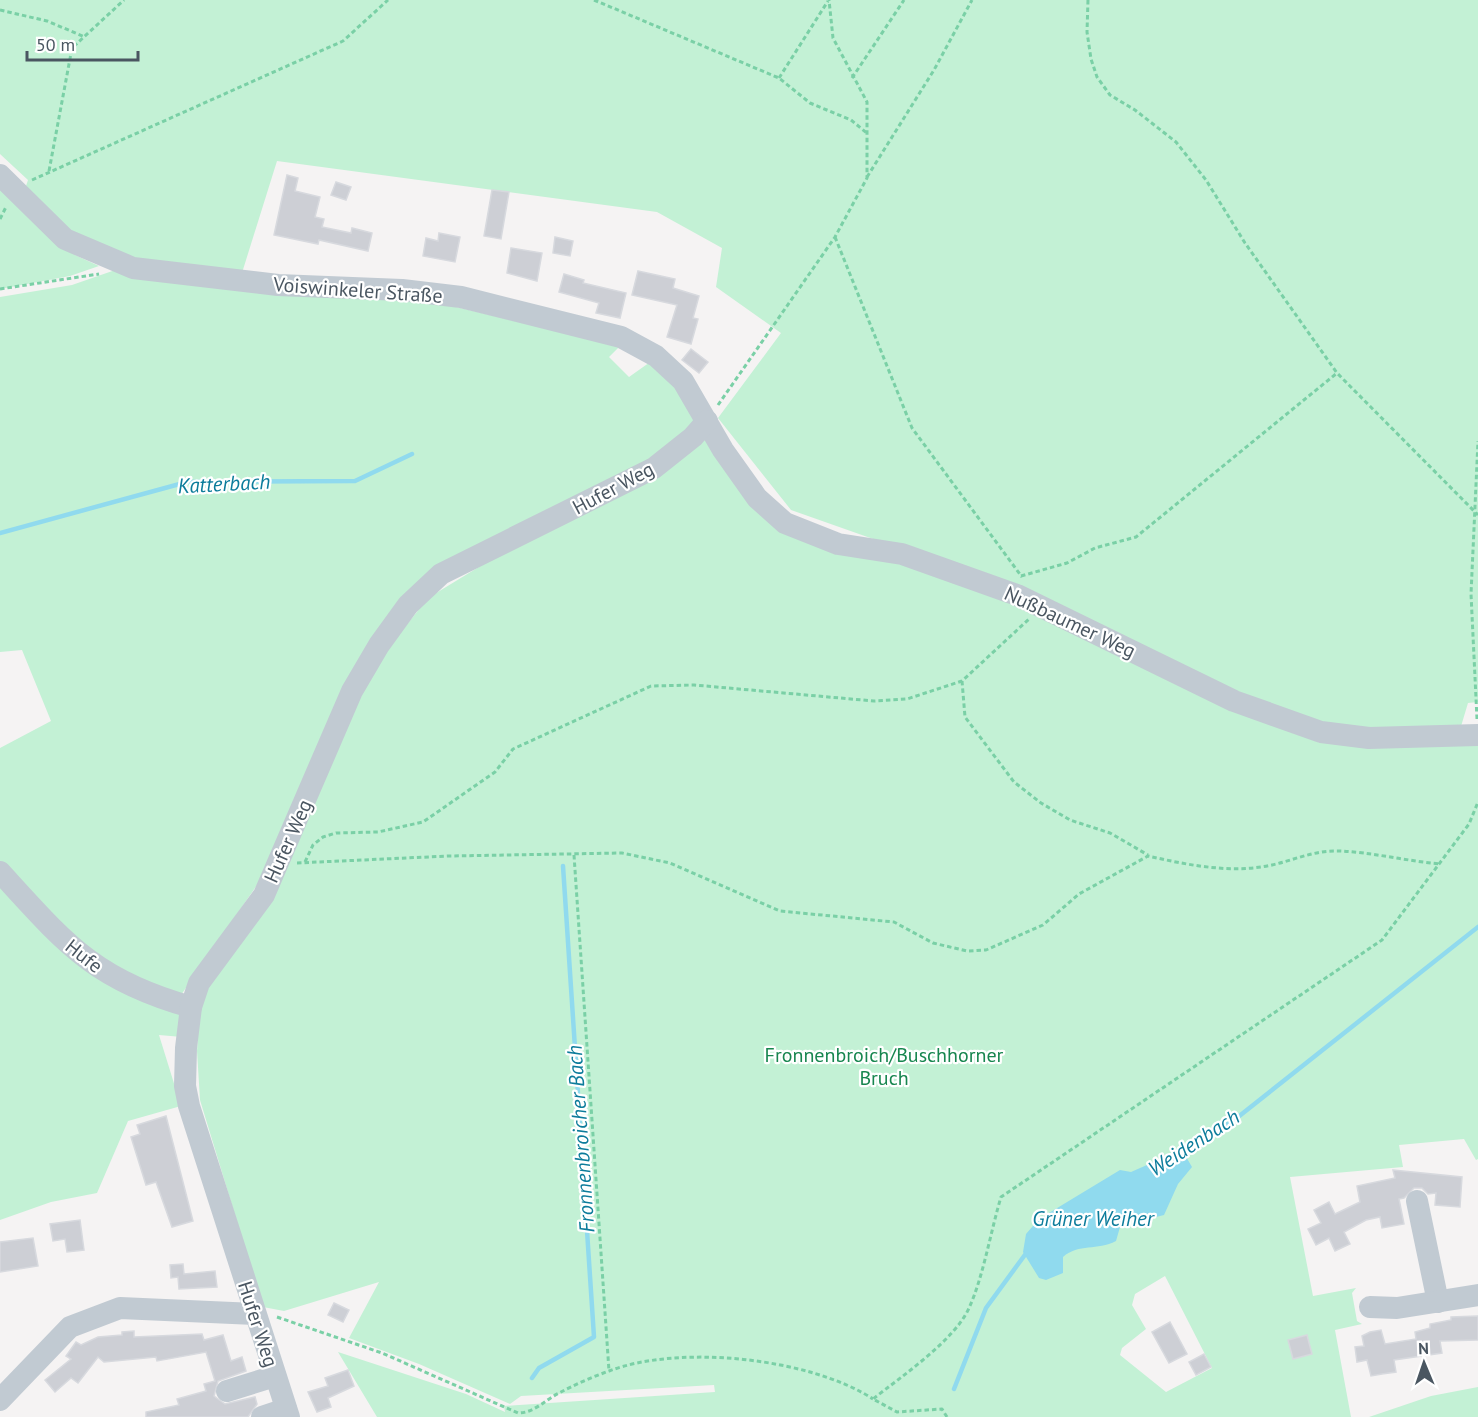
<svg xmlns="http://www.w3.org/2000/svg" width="1478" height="1417" font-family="'PT Sans',sans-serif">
  <rect width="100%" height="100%" fill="#f5f3f3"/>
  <g fill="#c3f1d5" fill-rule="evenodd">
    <path d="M0,0H1478V702L1468,703L1459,733L1478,746V1159L1476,1160L1464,1139L1399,1145L1403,1167L1290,1177L1313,1296L1356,1288L1352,1293L1357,1321L1362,1324L1335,1330L1351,1417H377L338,1352L466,1394L505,1412L504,1406L715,1392L714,1385L521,1396L510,1404L419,1364L349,1338L379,1282L284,1311L263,1307L200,1100L197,1051L201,992L376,663L428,598L712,425L784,517L1015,589L791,510L718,418L781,333L716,287L722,248L657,212L277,161L241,276L122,260L75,240L26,186L28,180L0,154ZM1165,1276L1212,1368L1166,1392L1120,1355L1122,1348L1146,1329L1132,1305L1135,1294Z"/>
    <path d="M0,178L75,255L99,266L70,276L0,289Z"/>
    <path d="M121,268L393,292L620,346L609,357L629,377L653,360L707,418L671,450L416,590L275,859L181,995L107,970L0,865V748L51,721L22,650L0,652V297L72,285Z"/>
    <path d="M0,876L50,932L179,1013L182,1037L159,1035L181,1106L128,1121L97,1193L51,1202L0,1220Z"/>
    <path d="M1478,1387V1417H1369L1431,1396Z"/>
  </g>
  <path fill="#90daee" d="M1185,1155L1192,1167L1178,1184L1164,1215L1148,1219H1127L1120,1227L1116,1241C1097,1251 1079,1243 1063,1257V1273L1046,1280L1039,1278L1023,1252L1026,1234L1039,1219L1120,1170L1131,1172L1156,1161Z"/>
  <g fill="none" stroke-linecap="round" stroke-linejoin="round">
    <g stroke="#90daee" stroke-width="4.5">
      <path d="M0,533L187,482L355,481L412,454"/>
      <path d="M1169,1160L1233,1121L1478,927"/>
      <path d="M532,1378L539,1368L594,1337L563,866"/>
      <path d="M954,1389L986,1308L1027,1252"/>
    </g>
  </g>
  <g fill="#cdcfd5" stroke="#d7d9de" stroke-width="1.5">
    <path d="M287,175L298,178L295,191L320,197L315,217L324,219L322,227L351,233L352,228L372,233L368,251L319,240L318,244L274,235Z"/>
    <path d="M336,182L351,187L346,200L331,195Z"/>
    <path d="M492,190L509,192L501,239L484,236Z"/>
    <path d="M439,233L460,237L455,262L423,256L426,238L438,241Z"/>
    <path d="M555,237L573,241L570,256L553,253Z"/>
    <path d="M511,248L542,253L537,281L507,273Z"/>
    <path d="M638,271L675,279L673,288L699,296L693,318L698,319L691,344L667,337L677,305L632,295Z"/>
    <path d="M564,274L584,280L583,283L626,293L620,318L596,313L599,303L559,292Z"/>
    <path d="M691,349L708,362L699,373L682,360Z"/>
    <path d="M166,1116L193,1221L172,1227L156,1182L146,1185L131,1137L140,1134L137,1125Z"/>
    <path d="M1393,1170L1462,1177L1460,1207L1435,1205L1436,1193L1428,1194L1422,1188H1414L1404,1198L1399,1199L1404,1224L1382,1228L1380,1217L1366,1220L1344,1232L1350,1244L1335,1251L1329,1238L1316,1245L1308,1229L1321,1223L1314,1210L1329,1202L1335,1214L1360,1202L1357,1186L1395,1178Z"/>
    <path d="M80,1220L84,1250L67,1252L65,1239L53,1241L50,1224Z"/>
    <path d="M33,1238L38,1266L0,1272V1242Z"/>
    <path d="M183,1264L184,1274L215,1271L217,1287L179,1289L178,1277L171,1278L170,1265Z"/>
    <path d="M334,1303L349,1310L343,1322L328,1315Z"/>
    <path d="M1478,1316V1340L1440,1341L1442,1353L1394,1360L1396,1372L1382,1374L1371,1376L1367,1360L1357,1362L1355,1347L1364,1346L1362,1336L1370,1332L1381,1330L1385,1344L1416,1339L1415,1332L1430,1328V1324L1451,1320V1317Z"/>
    <path d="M1170,1322L1187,1354L1169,1363L1152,1332Z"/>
    <path d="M134,1331V1337L202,1334L204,1340L223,1335L231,1361L242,1357L246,1371L218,1381L214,1396L225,1404L255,1397L257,1404L248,1417H146V1412L179,1405L177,1399L206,1391L204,1384L215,1381L206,1352L157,1361L156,1357L104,1362L98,1357L78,1383L71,1378L55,1392L45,1380L71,1359L66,1356L76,1342L81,1345L98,1337L122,1335V1332Z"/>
    <path d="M1307,1335L1312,1354L1293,1359L1288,1340Z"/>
    <path d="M1204,1354L1211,1367L1196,1375L1189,1362Z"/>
    <path d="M348,1370L354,1386L328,1398L331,1407L317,1412L308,1392L328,1386L325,1378Z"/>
  </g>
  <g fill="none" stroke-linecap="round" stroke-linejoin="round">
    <g stroke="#7ad0a6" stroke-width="3" stroke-dasharray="4.5 3" stroke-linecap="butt">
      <path d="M594,0L779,78L810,103L851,120L868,134"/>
      <path d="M1088,0L1087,32L1091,59L1097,77L1110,95L1135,110L1176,142L1206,180L1245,243L1337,373L1478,515"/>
      <path d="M0,10L47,21L85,37"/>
      <path d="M779,78L828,1"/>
      <path d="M852,78L904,0"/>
      <path d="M49,171L72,48L124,0"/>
      <path d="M867,177L934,70L972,0"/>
      <path d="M32,180L343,41L388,0"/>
      <path d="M0,219L6,207"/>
      <path d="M835,237L912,428L1022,577"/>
      <path d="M0,289L99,274"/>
      <path d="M718,405L835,237L867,178V102L833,38L829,0"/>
      <path d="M1021,576L1067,563L1095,548L1136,537L1337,373"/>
      <path d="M962,681L965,717L1014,782L1041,803L1070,820L1110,833L1148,855"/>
      <path d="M1477,719L1471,594L1478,441"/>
      <path d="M574,855L609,1371"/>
      <path d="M305,862L313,845L323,837L336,833L378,832L423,822L495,772L513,749L651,686L694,685L874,701L907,699L962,681L1029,619"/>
      <path d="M297,863L449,856L622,853L670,863L780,911L894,922L933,943L967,951L986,950L1043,925L1079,894L1148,856C1188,865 1231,874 1272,865C1294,860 1315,850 1339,851C1370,852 1407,861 1440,864"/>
      <path d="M277,1317L382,1353L518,1413C534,1413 545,1400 559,1393C574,1385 592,1377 609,1371C680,1344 810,1358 873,1399"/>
      <path d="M947,1417L942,1409L897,1412L873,1399C902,1376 955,1340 969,1308C983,1278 991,1230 1001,1197L1382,940L1469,824L1478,802"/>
    </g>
    <g stroke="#c1cad2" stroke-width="22">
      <path d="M0,175L65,239L133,268L278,285L402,290L461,297L621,337L656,356L683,381L723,450L757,498L785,523L838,544L902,554L1017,595L1234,701L1321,732L1369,738L1478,735"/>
      <path d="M0,872C65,943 94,980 191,1007"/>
      <path d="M1417,1201L1438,1302"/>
      <path d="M1370,1307L1397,1308L1478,1295"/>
      <path d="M227,1391L275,1376"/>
      <path d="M0,1400L70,1327L120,1308L255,1314"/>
      <path d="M262,1417L286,1409"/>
      <path d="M289,1417L189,1106L185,1086L186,1048L191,1007L199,983L264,895L352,691L379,645L408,605L441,574L654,468L693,437L707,421"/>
    </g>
  </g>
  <g text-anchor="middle" stroke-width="4.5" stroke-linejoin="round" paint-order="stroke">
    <g font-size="20" fill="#4a5661" stroke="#fff">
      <text transform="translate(358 290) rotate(4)" y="7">Voiswinkeler Straße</text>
      <text transform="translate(613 488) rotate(-28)" y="7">Hufer Weg</text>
      <text transform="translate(1070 622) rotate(25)" y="7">Nußbaumer Weg</text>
      <text transform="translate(288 841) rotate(-66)" y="7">Hufer Weg</text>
      <text transform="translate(84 956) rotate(38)" y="7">Hufe</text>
      <text transform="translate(258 1324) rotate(72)" y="7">Hufer Weg</text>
    </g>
    <g font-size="20" fill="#17864f" stroke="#fff">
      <text x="884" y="1062">Fronnenbroich/Buschhorner<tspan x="884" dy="23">Bruch</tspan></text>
    </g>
    <g font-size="21" font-style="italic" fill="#0c7c9b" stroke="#fff">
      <text transform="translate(224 484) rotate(-3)" y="7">Katterbach</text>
      <text transform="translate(581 1139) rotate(-94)" y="7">Fronnenbroicher Bach</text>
      <text transform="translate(1194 1143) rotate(-33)" y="7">Weidenbach</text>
      <text x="1093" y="1226">Grüner Weiher</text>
    </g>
  </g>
  <g transform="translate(1424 1363) rotate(358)" stroke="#ffffff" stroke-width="4.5" paint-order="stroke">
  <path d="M0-4.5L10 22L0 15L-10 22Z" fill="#4a5661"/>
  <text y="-9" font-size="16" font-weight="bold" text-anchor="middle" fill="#4a5661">N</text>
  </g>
  <path d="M27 51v9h111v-9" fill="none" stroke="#4a5661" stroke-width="3"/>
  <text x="36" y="51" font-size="18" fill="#4a5661" stroke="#ffffff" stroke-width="4.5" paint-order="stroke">50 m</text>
</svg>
